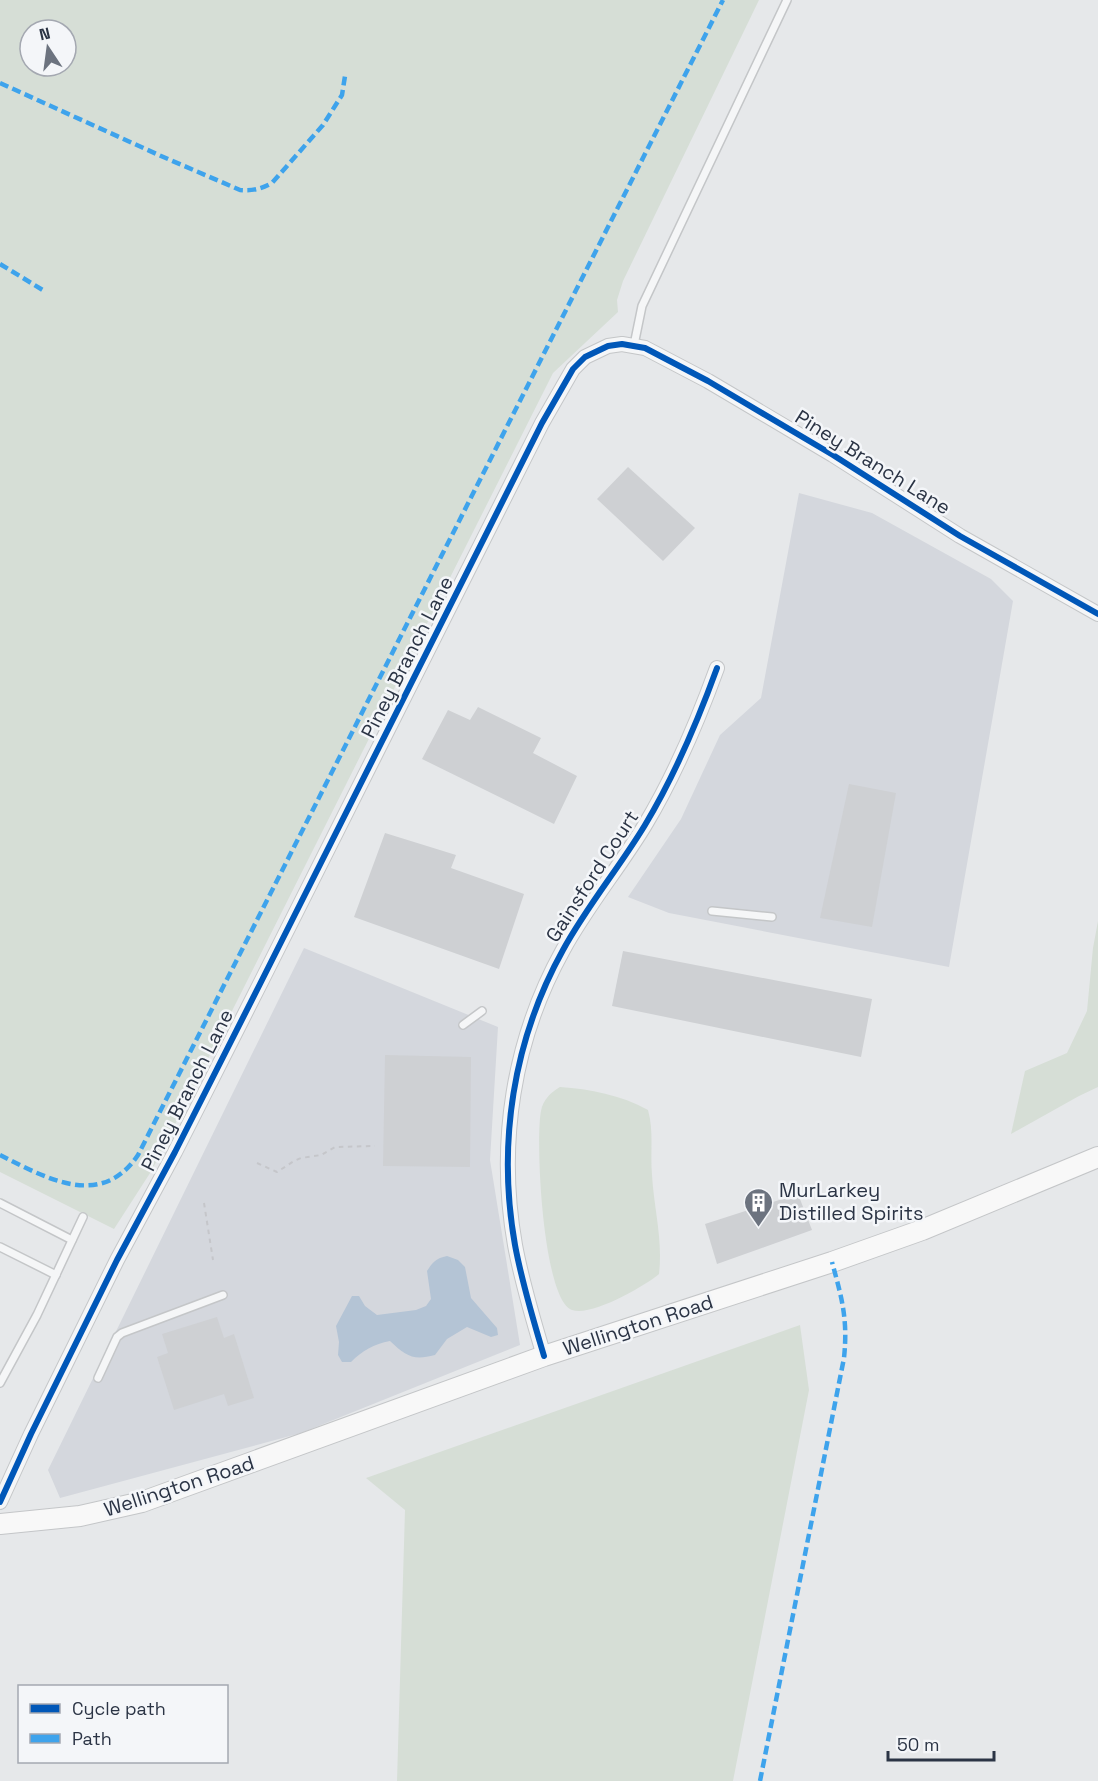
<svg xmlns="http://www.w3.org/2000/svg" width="1098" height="1781" font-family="'Space Grotesk',sans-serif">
  <rect width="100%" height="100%" fill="#e6e8ea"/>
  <g fill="#d4d7dd">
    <path d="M799,493L872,513L991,579L1013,601L949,967L669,913L628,897L681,819L720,735L761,698Z"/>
    <path d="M304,948L498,1027L490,1160L520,1345L301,1433L60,1498L48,1470Z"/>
  </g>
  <g fill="#d6ded6" fill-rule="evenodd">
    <path d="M0,0H759L623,281L617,300L618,312L553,373L152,1170L114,1229L0,1172ZM30,30H66V66H30Z"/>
    <path d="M1098,921V1087L1079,1096L1011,1134L1025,1071L1067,1053L1087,1011L1093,948Z"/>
    <path d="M560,1087C590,1089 621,1095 648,1110C654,1131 650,1153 652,1175C654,1209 663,1240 659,1274C645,1286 591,1317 572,1310C543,1300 535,1141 541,1111C543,1100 550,1093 560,1087Z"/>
    <path d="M800,1325L809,1390L733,1781H397L405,1510L366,1478Z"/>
  </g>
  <path fill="#b4c4d5" d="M447,1256L458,1260L465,1267L471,1298L497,1328L498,1335L491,1337L467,1327L447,1339L435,1355C413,1361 406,1356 390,1341C374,1344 362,1351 351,1362H342L338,1355L339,1342L336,1326L352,1296H359L365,1306L377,1315L416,1310L426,1306L431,1299L427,1271C432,1263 436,1258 447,1256Z"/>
  <g fill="#ced0d3">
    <path d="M628,467L695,528L663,561L597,499Z"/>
    <path d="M478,707L541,738L533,753L577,776L554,824L422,759L448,710L470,720Z"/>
    <path d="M849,784L896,793L872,927L820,918Z"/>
    <path d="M385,833L456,855L451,868L524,894L499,969L354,917Z"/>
    <path d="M623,951L872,999L861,1057L612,1006Z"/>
    <path d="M385,1055L471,1057L470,1167L383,1166Z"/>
    <path d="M798,1194L812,1230L717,1264L705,1224Z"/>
    <path d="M217,1317L224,1338L234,1334L254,1398L228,1406L224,1394L174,1410L157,1357L168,1353L162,1334Z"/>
  </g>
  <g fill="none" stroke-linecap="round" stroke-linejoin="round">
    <defs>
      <g id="service">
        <path d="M634,345L642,306L787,0"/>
        <path d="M712,911L772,917"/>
        <path d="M463,1025L482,1011"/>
        <path d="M0,1203L72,1240"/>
        <path d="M0,1247L56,1275"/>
        <path d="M98,1378L117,1337L122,1333L223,1295"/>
        <path d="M0,1383L37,1315L83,1217"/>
      </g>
      <g id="minor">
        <path d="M544,1356C533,1319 522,1283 515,1245C497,1144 513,1040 563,950C587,906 619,868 645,825C675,775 697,723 717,668"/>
        <path d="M0,1502L31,1434L117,1260L175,1152L262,980L542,423L573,369L585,357L608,346L622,344L645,348L708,381L833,455L960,536L1098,614"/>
      </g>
      <path id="secondary" d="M0,1524L80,1516L142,1502L544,1356L832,1262L922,1230L1098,1157"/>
    </defs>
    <use href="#service" stroke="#c4c6c8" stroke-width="10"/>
    <use href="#minor" stroke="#c4c6c8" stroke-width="16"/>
    <use href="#secondary" stroke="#c4c6c8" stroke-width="22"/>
    <g stroke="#c5c6ca" stroke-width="2" stroke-dasharray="4.5 4.5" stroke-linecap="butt">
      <path d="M257,1163L277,1172L294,1161L301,1158L321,1155L335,1147L375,1146"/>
      <path d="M204,1203L213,1260"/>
    </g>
    <use href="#service" stroke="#f5f6f7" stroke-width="7"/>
    <use href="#minor" stroke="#f5f6f7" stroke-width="14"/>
    <use href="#secondary" stroke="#f8f8f8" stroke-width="20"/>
    <g stroke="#3ea3ec" stroke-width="4.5" stroke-dasharray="9 4.5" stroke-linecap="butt">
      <path d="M0,83L161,156L240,190C253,191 261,189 272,183L323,125L342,95L345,76"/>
      <path d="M0,264L46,292"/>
      <path d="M0,1155C46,1178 101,1210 138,1155L723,0"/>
      <path d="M760,1781L844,1358C848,1319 842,1299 832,1262"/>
    </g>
    <defs>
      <g id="cycleway">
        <path d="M544,1356C533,1319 522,1283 515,1245C497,1144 513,1040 563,950C587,906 619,868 645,825C675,775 697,723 717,668"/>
        <path d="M0,1502L31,1434L117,1260L175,1152L262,980L542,423L573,369L585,357L608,346L622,344L645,348L708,381L833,455L960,536L1098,614"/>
      </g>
    </defs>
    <use href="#cycleway" stroke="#f4f6f9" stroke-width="10"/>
    <use href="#cycleway" stroke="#0057b8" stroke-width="6"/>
  </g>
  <defs>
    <symbol id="building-pin" viewBox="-11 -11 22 30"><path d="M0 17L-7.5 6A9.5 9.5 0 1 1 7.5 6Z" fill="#6c737f" stroke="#f4f6f9"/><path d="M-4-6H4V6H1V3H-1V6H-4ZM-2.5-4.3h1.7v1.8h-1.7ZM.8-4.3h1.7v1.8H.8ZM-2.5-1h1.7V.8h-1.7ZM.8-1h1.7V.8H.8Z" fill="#fff"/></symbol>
  </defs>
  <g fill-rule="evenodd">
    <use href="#building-pin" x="742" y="1186" width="33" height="45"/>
  </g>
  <g text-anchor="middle" stroke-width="5" stroke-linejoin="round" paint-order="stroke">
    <g font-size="20" fill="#2b3445" stroke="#f4f6f9">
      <text transform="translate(873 462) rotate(32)" y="7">Piney Branch Lane</text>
      <text transform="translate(407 657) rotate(-63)" y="7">Piney Branch Lane</text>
      <text transform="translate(592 876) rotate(-57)" y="7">Gainsford Court</text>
      <text transform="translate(187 1090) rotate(-63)" y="7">Piney Branch Lane</text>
      <text transform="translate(638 1325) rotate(-18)" y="7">Wellington Road</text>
      <text transform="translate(179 1486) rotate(-18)" y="7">Wellington Road</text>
    </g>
    <g font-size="20" fill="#2b3445" stroke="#f4f6f9" text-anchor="start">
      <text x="779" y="1197">MurLarkey<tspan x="779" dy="23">Distilled Spirits</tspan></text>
    </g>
  </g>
  <rect x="18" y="1685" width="210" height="78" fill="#f4f6f9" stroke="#a4a8b1" stroke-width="1.5"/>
  <rect x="30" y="1704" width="30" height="9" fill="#0057b8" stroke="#a4a8b1" stroke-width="1.5"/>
  <text x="72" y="1715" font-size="18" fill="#2b3445">Cycle path</text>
  <rect x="30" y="1734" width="30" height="9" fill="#3ea3ec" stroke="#a4a8b1" stroke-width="1.5"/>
  <text x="72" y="1745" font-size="18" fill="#2b3445">Path</text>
  <g transform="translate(48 48) rotate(347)"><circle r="28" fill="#f4f6f9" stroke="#a4a8b1" stroke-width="1.5"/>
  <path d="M0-4.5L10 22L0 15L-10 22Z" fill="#6c737f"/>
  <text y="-9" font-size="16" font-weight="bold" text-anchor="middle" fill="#2b3445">N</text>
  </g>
  <path d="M888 1751v9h106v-9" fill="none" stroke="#2b3445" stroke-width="3"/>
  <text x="897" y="1751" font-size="18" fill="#2b3445" stroke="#f4f6f9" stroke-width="4.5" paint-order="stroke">50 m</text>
</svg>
